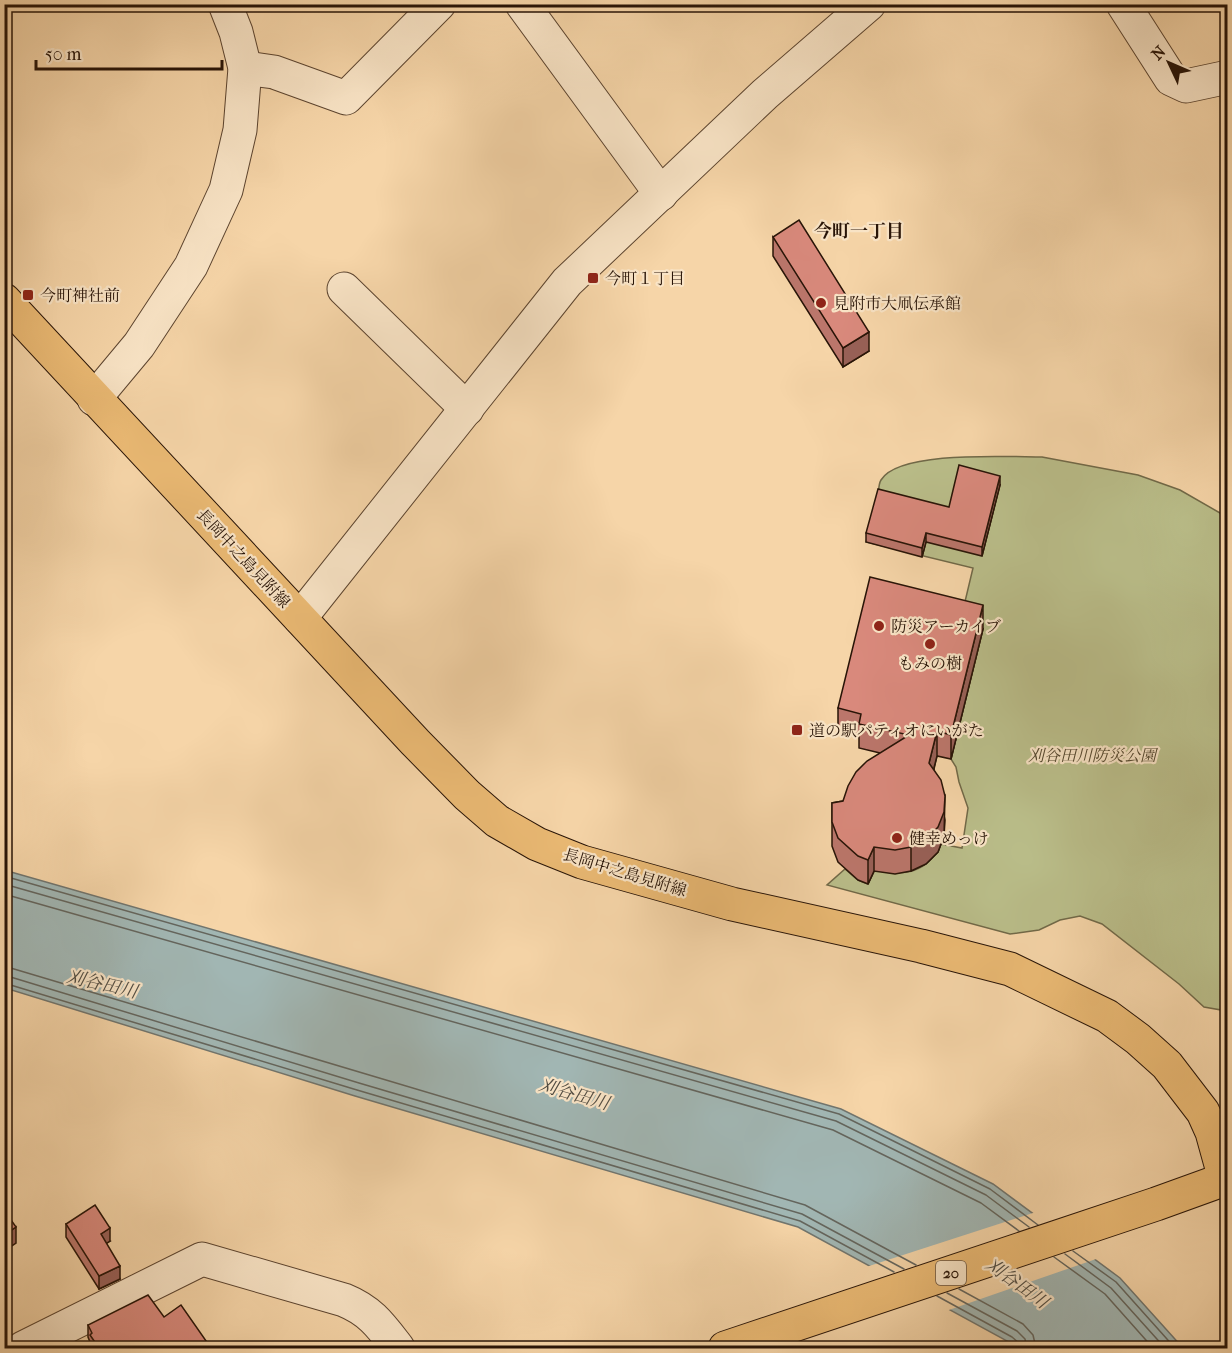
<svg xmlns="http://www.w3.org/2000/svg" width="1232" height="1353" font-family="'IM FELL French Canon','Noto Serif JP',serif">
  <rect width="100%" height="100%" fill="#f6d5a8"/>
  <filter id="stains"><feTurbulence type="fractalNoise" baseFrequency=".00333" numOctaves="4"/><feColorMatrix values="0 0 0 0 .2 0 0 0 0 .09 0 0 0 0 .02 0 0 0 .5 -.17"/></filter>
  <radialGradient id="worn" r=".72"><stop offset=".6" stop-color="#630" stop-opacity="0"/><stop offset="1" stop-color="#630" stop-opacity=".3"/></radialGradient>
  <path fill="#babe8a" stroke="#716948" stroke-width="1.5" d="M1042,457L1138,475L1180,490L1227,517V1011L1204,1007L1179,984L1102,924L1080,916L1060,920L1039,930L1010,934L827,885L845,869L858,880L868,884L875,870C904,876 927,874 941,844L962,848L968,808L959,782L956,767L951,759L983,629L963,610L973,568L866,542C870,527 875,512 878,497C879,491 878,485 881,480C899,450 1009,457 1042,457Z"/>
  <path fill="#a1b6b3" stroke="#71756e" stroke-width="1.5" d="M4,870L841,1109L993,1184L1120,1278L1183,1348H1016L1009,1342L798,1227L355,1096L5,988Z"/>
  <path fill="#f6d5a8" d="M1036,1212L1099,1258L946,1311L866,1267Z"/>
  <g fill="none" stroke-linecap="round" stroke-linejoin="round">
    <g stroke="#64655d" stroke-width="1.5">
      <path d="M4,876L839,1114L990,1189L1038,1225"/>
      <path d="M4,884L836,1121L986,1195L1029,1227"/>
      <path d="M4,894L833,1130L981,1203L1019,1231"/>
      <path d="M4,966L805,1205L916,1265"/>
      <path d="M4,975L359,1083L802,1214L904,1269"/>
      <path d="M4,983L357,1090L800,1221L894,1272"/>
      <path d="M1073,1251L1116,1282L1175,1348"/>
      <path d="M1065,1254L1111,1288L1165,1348"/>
      <path d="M1054,1257L1105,1294L1153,1348"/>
      <path d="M959,1289L1023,1324L1033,1335L1036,1348"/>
      <path d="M947,1293L1017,1331L1025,1339L1027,1348"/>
      <path d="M937,1296L1012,1337L1019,1343V1348"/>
    </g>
    <defs>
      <g id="minor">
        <path d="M522,4L661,194"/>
        <path d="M1123,4L1171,79L1186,86L1228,77"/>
        <path d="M245,68L274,72L346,98L439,4"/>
        <path d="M344,289L467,409"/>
        <path d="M94,399L139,345L191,266L226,190L240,130L245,68L236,32L225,4"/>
        <path d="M300,618L567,282L765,94L869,4"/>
        <path d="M23,1348L202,1259L344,1300C371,1311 381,1326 398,1348"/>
      </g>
      <g id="major">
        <path d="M4,300L415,742L467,795L497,821L537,844L582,862L732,904L921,946L1010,969L1107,1016L1138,1039L1167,1065L1203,1112L1212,1132L1225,1179"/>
        <path d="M725,1348L1156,1204L1228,1178"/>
      </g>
    </defs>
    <use href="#minor" stroke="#5c442f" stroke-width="35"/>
    <use href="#major" stroke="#281407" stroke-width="35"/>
    <use href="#minor" stroke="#f9e4c6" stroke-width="33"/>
    <use href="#major" stroke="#ebba74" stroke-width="33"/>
  </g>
  <g fill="#bb766b" stroke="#281407" stroke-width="1.5">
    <path d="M773,237L869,351L843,367L773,256Z"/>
    <path d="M1000,485L982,556L926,542L922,557L866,542V533L949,507Z"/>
    <path d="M983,629L951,759L937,756L934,769L945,820L944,836L938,852L926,864L911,871L895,874L874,871L868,884L858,880L838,862L832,846V803L843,801L880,753L859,748V737L838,732V708Z"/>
    <path d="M66,1224L110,1241L106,1243L120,1279L99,1289L66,1237Z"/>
    <path d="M164,1317L211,1348H91L90,1347V1342L88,1337V1325Z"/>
  </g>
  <g fill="#986057" stroke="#281407" stroke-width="1.5">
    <path d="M869,332V351L843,367V348Z"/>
    <path d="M1000,476V485L982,556V547Z"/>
    <path d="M926,533V542L922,557V548Z"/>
    <path d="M983,605V629L951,759V735Z"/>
    <path d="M937,731V756L929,787V763Z"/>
    <path d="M945,796L944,836L938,852L926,864L911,871V847Z"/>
    <path d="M874,847V871L868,884V860Z"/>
    <path d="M16,1227V1243L4,1251V1235Z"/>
    <path d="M110,1228V1241L101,1247V1234Z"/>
    <path d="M120,1266V1279L99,1289V1276Z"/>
  </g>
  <g fill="#d9897c" stroke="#281407" stroke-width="1.5">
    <path d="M799,220L869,332L843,348L773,237Z"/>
    <path d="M959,465L1000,476L982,547L926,533L922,548L866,533L878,489L949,507Z"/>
    <path d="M870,577L983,605L951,735L937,731L929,763L941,780L945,796L944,812L938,827L926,840L911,847L895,850L874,847L868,860L858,856L838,838L832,822V803L843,801L848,786L856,772L867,761L909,735L859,724L861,714L838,708Z"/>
    <path d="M95,1205L110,1228L101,1234L120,1266L99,1276L66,1224Z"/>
    <path d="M4,1210L16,1227L4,1235Z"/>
    <path d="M148,1295L164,1317L181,1305L211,1348H99L90,1335L92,1333L88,1325Z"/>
  </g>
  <g fill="#8f2418" stroke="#f9e4c6" stroke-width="2">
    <rect x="587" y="272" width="12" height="12" rx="3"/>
    <rect x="22" y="289" width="12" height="12" rx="3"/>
    <circle cx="821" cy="303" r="6"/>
    <circle cx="879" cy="626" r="6"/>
    <circle cx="930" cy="644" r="6"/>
    <rect x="791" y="724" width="12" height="12" rx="3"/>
    <circle cx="897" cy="838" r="6"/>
  </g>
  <g text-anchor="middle" stroke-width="4.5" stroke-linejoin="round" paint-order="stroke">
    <rect fill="#f9e4c6" stroke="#675240" stroke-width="1.5" x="936" y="1261" width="30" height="24" rx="4.5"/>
    <g font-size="15" font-weight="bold" fill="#281407">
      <text x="951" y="1278">20</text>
    </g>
    <g font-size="16" fill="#281407" stroke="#f9e4c6" text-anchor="start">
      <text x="605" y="284">今町１丁目</text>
      <text x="40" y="301">今町神社前</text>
      <text x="833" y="309">見附市大凧伝承館</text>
      <text x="891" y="632">防災アーカイブ</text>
      <text x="930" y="669" text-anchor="middle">もみの樹</text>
      <text x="809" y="736">道の駅パティオにいがた</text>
      <text x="909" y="844">健幸めっけ</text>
    </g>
    <g font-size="16" fill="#281407" stroke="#f9e4c6">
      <text transform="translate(244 558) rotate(47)" y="6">長岡中之島見附線</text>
      <text transform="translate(625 872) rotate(17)" y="6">長岡中之島見附線</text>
    </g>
    <g font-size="16" font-style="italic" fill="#54472e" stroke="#f9e4c6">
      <text x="1092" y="761">刈谷田川防災公園</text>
    </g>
    <g font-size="18" font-weight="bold" fill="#281407" stroke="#f9e4c6">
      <text x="859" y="237">今町一丁目</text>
    </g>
    <g font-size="18" font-style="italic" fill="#524d43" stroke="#f9e4c6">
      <text transform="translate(102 984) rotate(13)" y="6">刈谷田川</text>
      <text transform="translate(574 1094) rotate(16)" y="6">刈谷田川</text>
      <text transform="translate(1017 1283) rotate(36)" y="6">刈谷田川</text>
    </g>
  </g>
  <rect width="1232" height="1353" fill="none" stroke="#f6d5a8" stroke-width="24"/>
  <rect x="6" y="6" width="1220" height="1341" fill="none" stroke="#281407" stroke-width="3"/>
  <rect x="12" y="12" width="1208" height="1329" fill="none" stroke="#281407" stroke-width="1.5"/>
  <g transform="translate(1169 63) rotate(314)" stroke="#f9e4c6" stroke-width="4.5" paint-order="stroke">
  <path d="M0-4.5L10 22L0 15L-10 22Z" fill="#281407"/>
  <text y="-9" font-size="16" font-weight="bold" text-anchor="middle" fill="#281407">N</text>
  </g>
  <path d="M36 60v9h186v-9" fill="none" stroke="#281407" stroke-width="3"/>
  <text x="45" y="60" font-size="18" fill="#281407" stroke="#f9e4c6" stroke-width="4.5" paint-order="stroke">50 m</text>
  <rect width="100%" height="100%" filter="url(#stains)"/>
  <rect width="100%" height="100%" fill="url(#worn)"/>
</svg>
